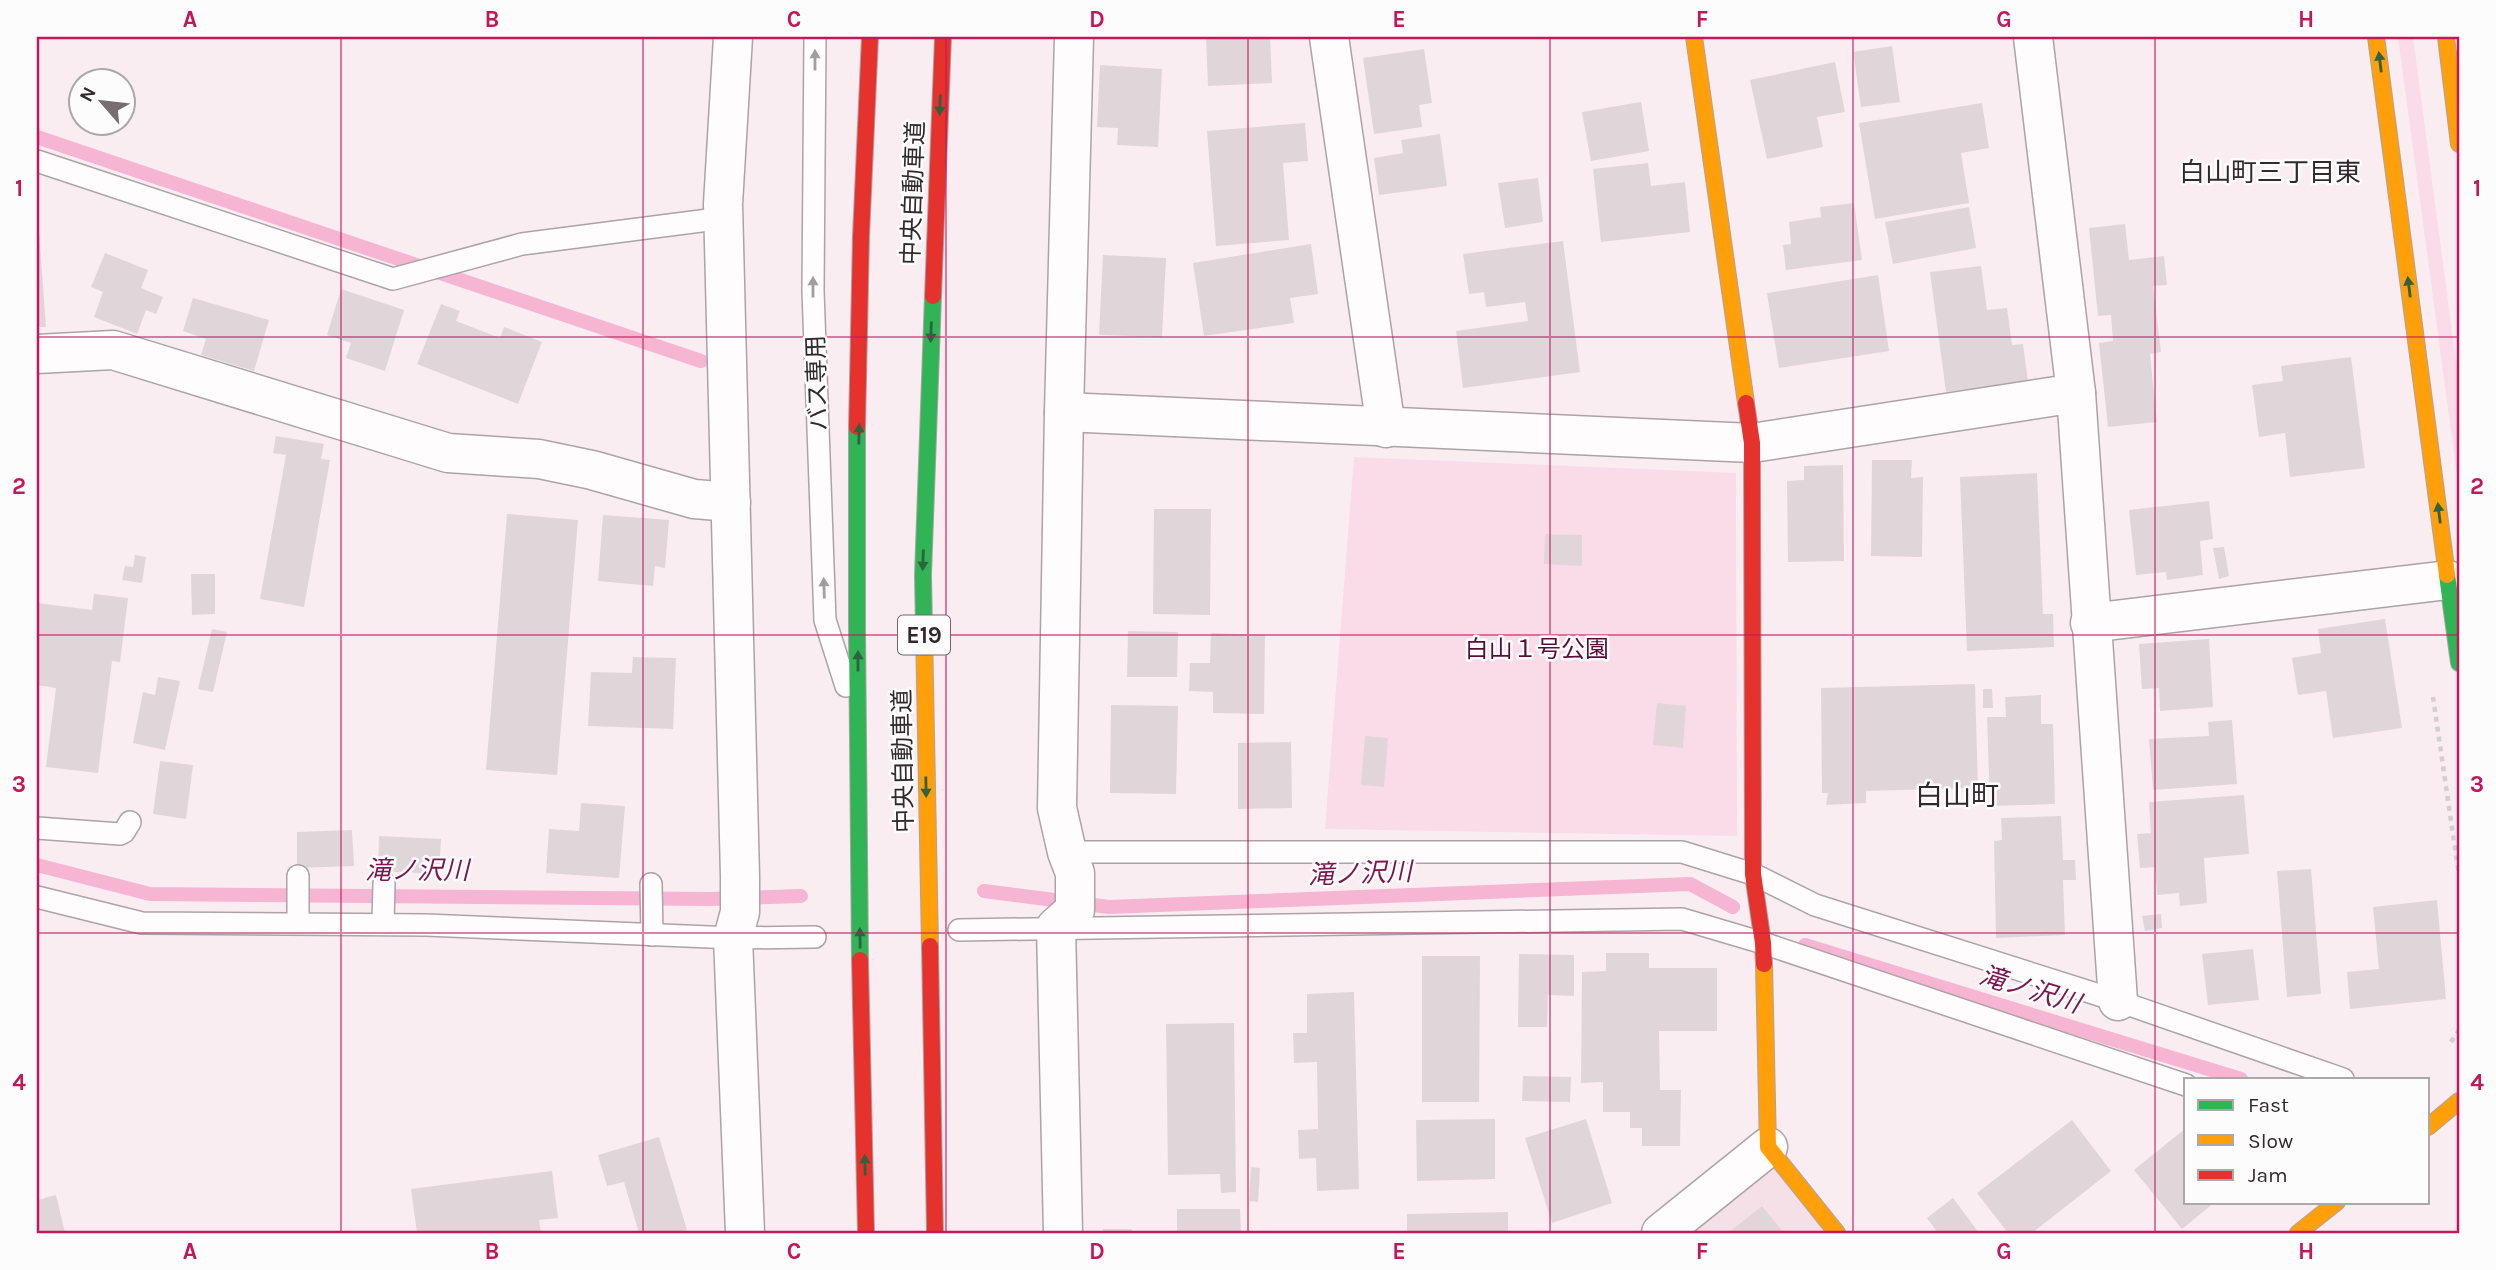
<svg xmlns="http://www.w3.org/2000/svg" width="2496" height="1270" font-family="Karla,'Noto Sans JP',sans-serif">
  <rect width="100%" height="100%" fill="#f9edf2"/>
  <path fill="#f6e0e8" d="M1777,1144L1846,1233H1664Z"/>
  <g fill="#fadbe8">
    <path d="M2398,37H2413L2459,385V490Z"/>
    <path d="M1354,457L1736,473L1737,836L1325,829Z"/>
  </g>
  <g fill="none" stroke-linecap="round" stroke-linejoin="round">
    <g stroke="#f6b5d2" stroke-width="14">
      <path d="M37,137L701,361"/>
      <path d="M37,865L150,894L709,899L801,896"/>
      <path d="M984,891L1109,907L1690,884L1733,907"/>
      <path d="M1805,945L2241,1079"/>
    </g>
  </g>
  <g fill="#e0d6da">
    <path d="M1206,37H1270L1272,83L1208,86Z"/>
    <path d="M1892,46L1900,102L1861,107L1853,52Z"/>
    <path d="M1424,49L1432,103L1419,105L1422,127L1374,134L1363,58Z"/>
    <path d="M1835,62L1845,112L1817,117L1823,147L1767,159L1750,80Z"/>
    <path d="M1100,65L1162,69L1158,147L1117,145L1118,128L1097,127Z"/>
    <path d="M1641,102L1649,151L1591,161L1582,112Z"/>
    <path d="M1982,103L1989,148L1961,153L1969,203L1875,219L1859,123Z"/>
    <path d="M1305,123L1308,161L1283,163L1289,240L1216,246L1207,131Z"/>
    <path d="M1440,134L1447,186L1379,195L1374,158L1403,153L1401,140Z"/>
    <path d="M1648,163L1651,186L1685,182L1690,232L1601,242L1593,169Z"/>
    <path d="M1538,178L1543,222L1505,228L1498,183Z"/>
    <path d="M1854,203L1862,260L1786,270L1783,245L1791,244L1789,222L1821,217L1820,207Z"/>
    <path d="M1969,207L1976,248L1893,264L1885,222Z"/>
    <path d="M2125,224L2129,260L2164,256L2167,285L2153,286L2161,352L2150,354L2157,422L2108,427L2099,343L2113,341L2111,315L2098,316L2089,228Z"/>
    <path d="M37,231H39L46,327H37Z"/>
    <path d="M1563,241L1580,372L1463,388L1456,331L1528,321L1525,302L1486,307L1484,292L1469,294L1463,254Z"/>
    <path d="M1311,244L1318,294L1290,298L1294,323L1204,336L1193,263Z"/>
    <path d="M105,253L148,270L141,288L163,297L156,314L146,310L137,334L94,317L103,292L91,287Z"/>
    <path d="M1103,255L1166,258L1162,337L1099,335Z"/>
    <path d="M1981,266L1987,310L2007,308L2012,345L2023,344L2028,381L1946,392L1930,272Z"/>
    <path d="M1878,275L1889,351L1779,368L1767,293Z"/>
    <path d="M341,289L404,310L385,371L346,358L351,343L327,335Z"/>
    <path d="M193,298L269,320L254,371L201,355L206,339L183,331Z"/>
    <path d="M441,304L460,311L456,321L500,338L504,327L542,342L518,404L417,364Z"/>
    <path d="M2351,357L2365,468L2290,477L2285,433L2259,437L2252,385L2283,381L2281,366Z"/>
    <path d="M276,436L324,444L321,459L330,460L304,607L260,599L286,455L273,453Z"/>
    <path d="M1872,460H1912L1911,478L1923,477L1922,557L1871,556Z"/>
    <path d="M1843,465L1844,561L1788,562L1787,481L1804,480V466Z"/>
    <path d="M2037,473L2043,614H2053L2054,647L1967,651L1960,477Z"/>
    <path d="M2209,501L2213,539L2200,541L2203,575L2167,580L2166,572L2136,575L2129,510Z"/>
    <path d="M1154,509H1211L1210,615L1153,614Z"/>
    <path d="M507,514L578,520L557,775L486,770Z"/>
    <path d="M603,515L669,520L665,568L655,566L653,586L598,581Z"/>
    <path d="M1545,534L1582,535V566L1544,564Z"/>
    <path d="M2224,547L2229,576L2219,579L2213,548Z"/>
    <path d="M135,555L146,557L142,583L122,580L125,566L133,567Z"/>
    <path d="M191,574H215V614L192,615Z"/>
    <path d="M94,594L128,598L120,662L112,661L98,773L46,767L56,688L37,685V603L92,610Z"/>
    <path d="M2385,619L2402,728L2333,738L2326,691L2298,695L2292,658L2321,653L2318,629Z"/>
    <path d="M212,629L227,632L213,692L198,689Z"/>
    <path d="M1128,631L1178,632L1177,677H1127Z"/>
    <path d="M1211,633L1265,635L1264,714L1213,713V692L1189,691L1190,663H1210Z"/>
    <path d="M2209,639L2213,707L2160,711L2159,688L2142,689L2139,644Z"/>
    <path d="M633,657L676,658L673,729L588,726L591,672L632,673Z"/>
    <path d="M158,677L180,681L165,750L133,743L143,692L155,695Z"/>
    <path d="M1975,684L1978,788L1866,791V803L1826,805L1828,793H1822L1821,688Z"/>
    <path d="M1983,689H1992L1993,708H1983Z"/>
    <path d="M2041,695V724H2053L2055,804L1990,806L1987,717H2006L2005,697Z"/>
    <path d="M1657,703L1686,706L1683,748L1653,745Z"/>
    <path d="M1111,705L1178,706L1176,794L1110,793Z"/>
    <path d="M2232,720L2237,784L2153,790L2149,739L2209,736L2208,722Z"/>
    <path d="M1365,736L1388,738L1384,787L1361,785Z"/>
    <path d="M1291,742L1292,808L1238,809V743Z"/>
    <path d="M160,761L193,765L186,819L153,814Z"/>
    <path d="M2244,795L2249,854L2204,858L2207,903L2180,906L2179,893L2157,895L2155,867L2140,868L2137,834L2151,833L2149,802Z"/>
    <path d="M581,803L625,806L619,878L546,873L549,829L579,831Z"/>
    <path d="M2061,816L2063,860H2075L2076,880H2063L2065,935L1996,938L1994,841L2002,840L2001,818Z"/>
    <path d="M352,830L354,866L297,868V832Z"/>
    <path d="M379,836L441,839L439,874L378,871Z"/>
    <path d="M2311,869L2321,994L2287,997L2277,871Z"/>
    <path d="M2437,900L2446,999L2350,1009L2347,972L2379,969L2373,907Z"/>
    <path d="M2161,914L2162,928L2145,931L2142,916Z"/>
    <path d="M2253,949L2259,1000L2208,1005L2202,954Z"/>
    <path d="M1606,953H1649V968H1717V1031H1659L1660,1090H1681L1680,1146H1642V1128H1630V1112H1603V1082L1581,1083L1582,972L1606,971Z"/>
    <path d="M1519,954L1574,955V996L1548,995L1547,1027H1518Z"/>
    <path d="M1422,956H1480L1479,1102H1422Z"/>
    <path d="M1354,992L1359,1189L1317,1191L1316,1158L1299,1159L1298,1130L1318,1129L1317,1062L1294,1063L1293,1033H1307V994Z"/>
    <path d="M1234,1023L1236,1192L1221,1193L1220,1174L1168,1175L1166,1024Z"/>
    <path d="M1523,1076L1571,1077L1570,1102L1522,1101Z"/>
    <path d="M1495,1119V1179L1417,1181L1416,1120Z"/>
    <path d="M1586,1119L1612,1203L1552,1223L1525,1138Z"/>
    <path d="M2072,1120L2111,1171L2032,1233H2008L1977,1193Z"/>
    <path d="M2186,1128V1202H2215L2182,1229L2134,1170Z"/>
    <path d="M659,1137L687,1230L677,1233H639L624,1182L607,1186L598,1155Z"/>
    <path d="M1251,1167L1260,1168L1258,1202L1249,1201Z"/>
    <path d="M552,1171L558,1218L539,1220L541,1233H417L411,1189Z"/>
    <path d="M56,1195L65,1233H37V1200Z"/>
    <path d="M1953,1198L1979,1233H1938L1927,1218Z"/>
    <path d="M1762,1206L1784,1233H1728Z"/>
    <path d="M1177,1209H1240L1241,1233H1177Z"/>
    <path d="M1508,1212V1233H1407V1214Z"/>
    <path d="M1103,1229H1132V1233H1102Z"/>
  </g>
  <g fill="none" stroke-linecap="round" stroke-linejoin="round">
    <defs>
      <g id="lane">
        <path d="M815,37L813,291L825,620L846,686"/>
        <path d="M37,161L393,279L522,244L724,218"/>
        <path d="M37,828L120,834L124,832L130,822"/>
        <path d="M1067,852H1682L1753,874L1815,905L2118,1001L2343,1079"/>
        <path d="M651,884L652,935"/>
        <path d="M37,897L142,923L426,925L733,938L815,937"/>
        <path d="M298,923V876"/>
        <path d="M383,924L384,883"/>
        <path d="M959,930L1682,919L1763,943L2186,1085"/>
      </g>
      <g id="street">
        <path d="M733,37L723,204L740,876V912L733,938L745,1233"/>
        <path d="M1329,37L1386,428"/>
        <path d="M2033,37L2076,393L2118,1001"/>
        <path d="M37,354L113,350L448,453L539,459L592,470L694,499L731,502"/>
        <path d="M1064,412L1752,443L2076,393"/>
        <path d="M2090,623L2448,580"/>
        <path d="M1063,1233L1056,927L1075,910V873L1067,852L1057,808L1064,412L1074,37"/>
        <path d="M1661,1233L1768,1147"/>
      </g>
      <g id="fast">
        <path d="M857,427V628L860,960"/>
        <path d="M2447,575L2459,663"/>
        <path d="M924,629L923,575L933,296"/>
      </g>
      <g id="slow">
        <path d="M1694,37L1746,403"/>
        <path d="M2376,37L2447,575"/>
        <path d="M2446,37L2459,144"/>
        <path d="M924,629L930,946"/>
        <path d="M1764,964L1768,1147L1837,1233"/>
        <path d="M2428,1127L2459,1101"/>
        <path d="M2298,1233L2337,1202"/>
      </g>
      <g id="jam">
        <path d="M933,296L943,37"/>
        <path d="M1746,403L1752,443L1753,874L1763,943L1764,964"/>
        <path d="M857,427L861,236L870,37"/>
        <path d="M930,946L935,1233"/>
        <path d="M860,960L866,1233"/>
      </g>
    </defs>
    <use href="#lane" stroke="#aca3a7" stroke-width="24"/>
    <use href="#street" stroke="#aca3a7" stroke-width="41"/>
    <use href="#fast" stroke="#aca3a7" stroke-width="18"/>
    <use href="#slow" stroke="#aca3a7" stroke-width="18"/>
    <use href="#jam" stroke="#aca3a7" stroke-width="18"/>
    <g stroke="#d3cfd1" stroke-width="4.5" stroke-dasharray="5 5" stroke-linecap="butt">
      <path d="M2433,697L2459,876"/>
      <path d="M2451,1042L2459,1030"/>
    </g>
    <use href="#lane" stroke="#fefcfd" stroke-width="21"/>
    <use href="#street" stroke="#fefcfd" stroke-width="38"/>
    <use href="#fast" stroke="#30b455" stroke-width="16"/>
    <use href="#slow" stroke="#ff9f0a" stroke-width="16"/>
    <use href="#jam" stroke="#e5322d" stroke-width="16"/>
  </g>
  <defs><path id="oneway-solid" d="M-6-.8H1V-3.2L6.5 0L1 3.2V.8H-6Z" transform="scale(1.75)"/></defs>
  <g fill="#a29d9f">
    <use href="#oneway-solid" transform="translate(815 60) rotate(-90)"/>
    <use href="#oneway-solid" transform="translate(813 287) rotate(-90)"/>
    <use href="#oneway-solid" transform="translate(824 588) rotate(-92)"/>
  </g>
  <g fill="#31613d">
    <use href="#oneway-solid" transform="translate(2380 62) rotate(-97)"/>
    <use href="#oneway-solid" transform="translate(940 105) rotate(92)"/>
    <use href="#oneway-solid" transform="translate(2409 287) rotate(-97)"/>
    <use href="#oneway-solid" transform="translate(931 332) rotate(92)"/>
    <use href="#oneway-solid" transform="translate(859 434) rotate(-89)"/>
    <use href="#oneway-solid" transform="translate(2439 513) rotate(-97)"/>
    <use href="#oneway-solid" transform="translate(923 560) rotate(92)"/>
    <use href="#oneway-solid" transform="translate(858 661) rotate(-90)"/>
    <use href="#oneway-solid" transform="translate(926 787) rotate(89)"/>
    <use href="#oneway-solid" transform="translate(860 938) rotate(-91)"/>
    <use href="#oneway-solid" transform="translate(865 1165) rotate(-91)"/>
  </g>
  <path fill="none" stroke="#c2185b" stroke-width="2" stroke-opacity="0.55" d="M341,37V1233M643,37V1233M946,37V1233M1248,37V1233M1550,37V1233M1853,37V1233M2155,37V1233M37,337H2459M37,635H2459M37,933H2459"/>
  <g text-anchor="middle" stroke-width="5" stroke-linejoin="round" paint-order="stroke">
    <rect fill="#fcfcfc" stroke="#6e686b" stroke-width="2" x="898" y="615.5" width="52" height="39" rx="5"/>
    <g font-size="23" font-weight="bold" fill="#31292d">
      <text x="924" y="643">E19</text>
    </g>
    <g font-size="24" fill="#31292d" stroke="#fcfcfc">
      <text transform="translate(913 193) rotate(-88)" y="8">中央自動車道</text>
      <text transform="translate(817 383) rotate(-92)" y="8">バス専用</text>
      <text transform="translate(903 761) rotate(-91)" y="8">中央自動車道</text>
    </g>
    <g font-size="24" fill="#580c37" stroke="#fcfcfc">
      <text x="1537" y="657">白山１号公園</text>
    </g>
    <g font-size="26" fill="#31292d" stroke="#fcfcfc">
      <text x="2270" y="181">白山町三丁目東</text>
    </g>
    <g font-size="26" font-style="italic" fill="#7b1750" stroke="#fcfcfc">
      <text x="417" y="879">滝ノ沢川</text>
      <text transform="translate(1360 873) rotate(-2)" y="9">滝ノ沢川</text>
      <text transform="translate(2030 989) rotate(17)" y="9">滝ノ沢川</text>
    </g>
    <g font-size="28" fill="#31292d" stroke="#fcfcfc">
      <text x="1957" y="805">白山町</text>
    </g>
  </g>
  <rect width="2496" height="1270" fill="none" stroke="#fcfcfc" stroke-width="77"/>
  <rect x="2184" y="1078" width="245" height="126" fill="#fcfcfc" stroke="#aba8a9" stroke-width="2"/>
  <rect x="2198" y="1100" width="35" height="10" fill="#30b455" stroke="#aba8a9" stroke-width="2"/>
  <text x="2248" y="1112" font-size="21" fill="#31292d">Fast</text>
  <rect x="2198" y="1135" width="35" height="10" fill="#ff9f0a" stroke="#aba8a9" stroke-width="2"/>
  <text x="2248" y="1148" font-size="21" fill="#31292d">Slow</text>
  <rect x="2198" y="1170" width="35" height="10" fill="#e5322d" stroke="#aba8a9" stroke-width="2"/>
  <text x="2248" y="1182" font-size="21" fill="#31292d">Jam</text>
  <g transform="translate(102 102) rotate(298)"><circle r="33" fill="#fcfcfc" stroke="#aba8a9" stroke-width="2"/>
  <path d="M0-5L12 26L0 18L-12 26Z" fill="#776e72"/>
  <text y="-10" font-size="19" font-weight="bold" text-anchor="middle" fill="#31292d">N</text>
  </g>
  <rect x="38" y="38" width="2420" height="1194" fill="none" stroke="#c2185b" stroke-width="2.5"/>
  <g font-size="23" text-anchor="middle" font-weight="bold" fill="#c2185b">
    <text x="190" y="27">A</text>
    <text x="492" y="27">B</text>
    <text x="794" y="27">C</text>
    <text x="1097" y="27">D</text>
    <text x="1399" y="27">E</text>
    <text x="1702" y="27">F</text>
    <text x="2004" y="27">G</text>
    <text x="2306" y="27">H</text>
    <text x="19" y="196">1</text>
    <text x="2477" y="196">1</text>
    <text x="19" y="494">2</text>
    <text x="2477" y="494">2</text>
    <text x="19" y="792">3</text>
    <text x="2477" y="792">3</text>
    <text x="19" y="1090">4</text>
    <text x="2477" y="1090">4</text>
    <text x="190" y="1259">A</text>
    <text x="492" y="1259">B</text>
    <text x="794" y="1259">C</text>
    <text x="1097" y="1259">D</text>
    <text x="1399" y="1259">E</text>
    <text x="1702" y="1259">F</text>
    <text x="2004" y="1259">G</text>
    <text x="2306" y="1259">H</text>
  </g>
</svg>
